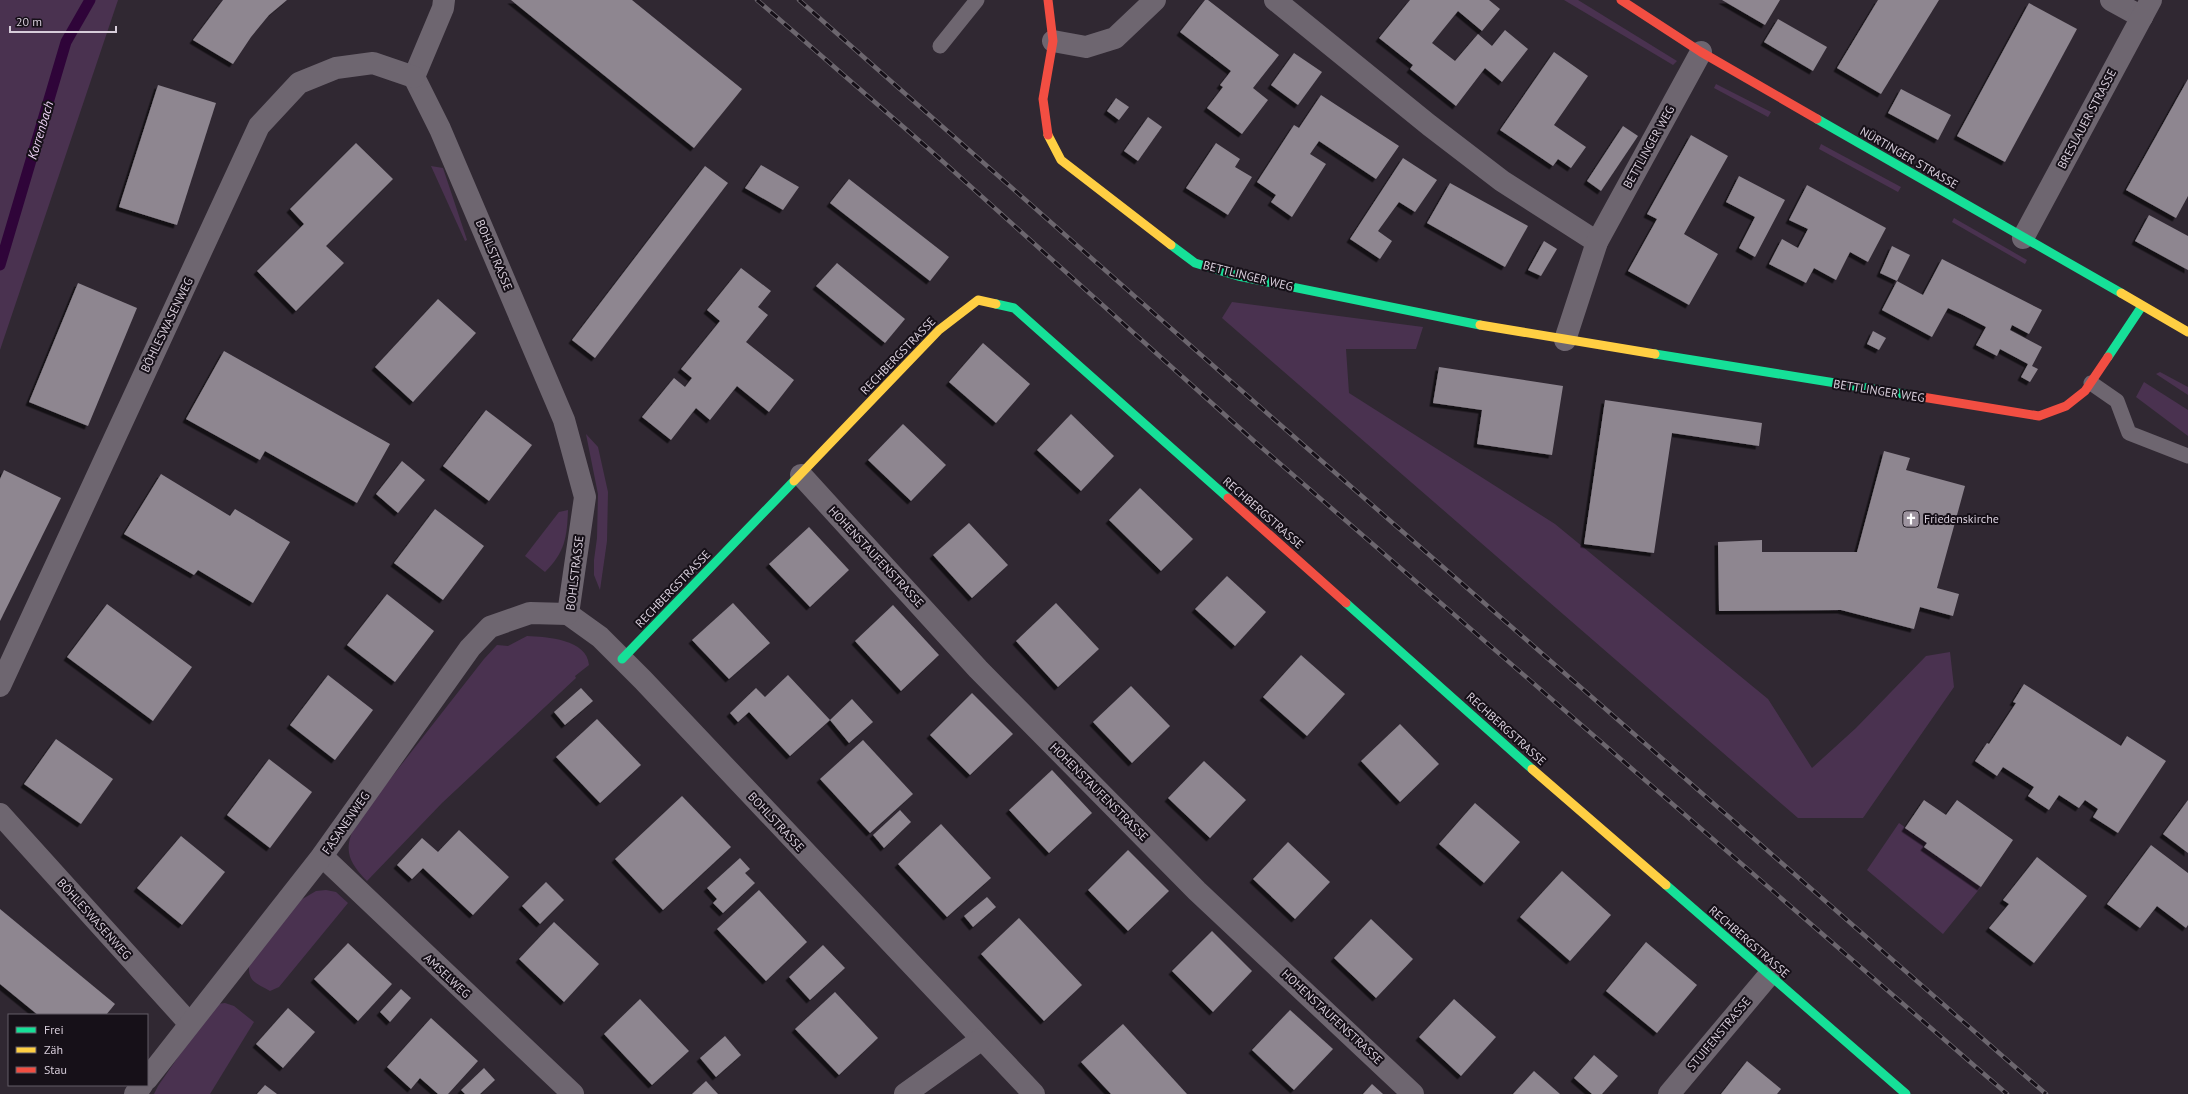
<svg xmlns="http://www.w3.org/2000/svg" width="2188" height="1094" font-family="'PT Sans',sans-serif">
  <defs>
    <filter id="shadow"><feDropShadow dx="-3.5" dy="3.5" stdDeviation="0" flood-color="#0009"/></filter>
  </defs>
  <rect width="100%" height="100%" fill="#302832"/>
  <g fill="#4a3250">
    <path d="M0,0H118L0,350Z"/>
    <path d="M1564,0H1578L1677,61L1673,65Z"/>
    <path d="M1716,84L1771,112L1768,117L1714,88Z"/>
    <path d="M1821,144L1901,187L1898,192L1819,149Z"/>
    <path d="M431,166L443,168L467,240L465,241Z"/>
    <path d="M1954,218L2027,260L2025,264L1952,222Z"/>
    <path d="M1232,302L1423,327L1416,349H1346L1349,393L1555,524L1768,699L1812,768L1856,728L1926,656L1950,652L1954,687L1863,818H1798L1222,318Z"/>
    <path d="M2160,372L2188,387V395L2156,374Z"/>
    <path d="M2144,382L2188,410V436L2136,397Z"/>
    <path d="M586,434L598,447L608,492L607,541L600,590L594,575V560L597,538L598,494Z"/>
    <path d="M568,510C567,537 565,552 545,572L525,556L559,512Z"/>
    <path d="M527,636C547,637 587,639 589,665L575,676L576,678L442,803L367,881C346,860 343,847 358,820L484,659L497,645L508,646Z"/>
    <path d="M1899,823L1927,843L1924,847L1981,887L1943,934L1867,870Z"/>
    <path d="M326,890L336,892L348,903L279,987L270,991C256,983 248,982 249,965L299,901L316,891Z"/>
    <path d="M225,1003L234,1006L254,1022L210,1094H154L158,1086L212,1008L217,1004Z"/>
  </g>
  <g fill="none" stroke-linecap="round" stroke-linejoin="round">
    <path stroke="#2f0439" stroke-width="11" d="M0,265L66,42L90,0"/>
  </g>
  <g fill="#8e8690" filter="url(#shadow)">
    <path d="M223,0H287L269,15L251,37L233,64L193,40Z"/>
    <path d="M511,0H632L742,89L694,148Z"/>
    <path d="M1205,0H1208L1279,55L1253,88L1268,100L1242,134L1207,108L1223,87L1220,85L1231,71L1180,32Z"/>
    <path d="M1410,0H1489L1500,9L1482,31L1458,11L1432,43L1455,61L1478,34L1492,46L1505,30L1528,49L1502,82L1485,68L1456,106L1410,69L1413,65L1379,38Z"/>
    <path d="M1722,0H1780L1765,25Z"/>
    <path d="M1878,0H1939L1881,94L1837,68Z"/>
    <path d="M2029,3L2077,29L2005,162L1957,136Z"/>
    <path d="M1778,19L1827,47L1813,71L1764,42Z"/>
    <path d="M1554,52L1588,76L1554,125L1586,147L1571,168L1558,159L1553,166L1500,130Z"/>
    <path d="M1294,53L1322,72L1298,105L1271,85Z"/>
    <path d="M2188,79V196L2176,218L2126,190Z"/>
    <path d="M158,85L216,103L177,225L119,207Z"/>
    <path d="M1901,89L1951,115L1938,140L1888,113Z"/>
    <path d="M1321,95L1399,146L1376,179L1319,141L1310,154L1326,164L1292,217L1271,202L1276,195L1257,182L1294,125L1299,128Z"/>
    <path d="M1116,98L1129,107L1119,120L1107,111Z"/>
    <path d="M1148,117L1162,127L1138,161L1124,151Z"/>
    <path d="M1623,126L1638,136L1601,191L1587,181Z"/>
    <path d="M1691,135L1728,156L1684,234L1718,254L1689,305L1628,271L1657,219L1647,214Z"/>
    <path d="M356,143L393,179L326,246L344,263L296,311L257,271L304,224L290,209Z"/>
    <path d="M1216,143L1240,159L1235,167L1252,177L1228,215L1186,188Z"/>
    <path d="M1403,158L1437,180L1415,212L1399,202L1378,231L1392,241L1380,259L1350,239Z"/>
    <path d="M761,165L799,187L783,210L745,188Z"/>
    <path d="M705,166L728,183L595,358L572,340Z"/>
    <path d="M1739,176L1785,200L1755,257L1739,248L1755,217L1726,202Z"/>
    <path d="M849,179L949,257L930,281L830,203Z"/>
    <path d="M1450,183L1528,226L1505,267L1427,223Z"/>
    <path d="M1807,185L1886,228L1868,262L1850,252L1836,280L1814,268L1806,283L1769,264L1782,239L1798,248L1808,229L1789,220Z"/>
    <path d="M2149,215L2188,236V270L2135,241Z"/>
    <path d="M1544,241L1557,249L1541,276L1528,270Z"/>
    <path d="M1892,246L1910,255L1897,281L1880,273Z"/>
    <path d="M1942,259L2042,310L2029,334L2012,325L2010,330L2042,347L2032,366L2038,369L2030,382L2021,377L2028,364L2000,349L1997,356L1976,345L1986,327L1963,315L1948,308L1932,337L1882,310L1897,281L1923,295Z"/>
    <path d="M837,263L905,319L885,343L816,286Z"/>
    <path d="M741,268L771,291L758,307L768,315L746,342L794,380L769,412L737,386L710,420L696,408L671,440L642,417L674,378L685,387L692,378L681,369L720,321L707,310Z"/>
    <path d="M78,283L137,308L88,426L29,402Z"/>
    <path d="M438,299L476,333L413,402L375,367Z"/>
    <path d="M1873,331L1886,338L1879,350L1867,344Z"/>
    <path d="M983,343L1030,384L996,423L949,382Z"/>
    <path d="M224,351L390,444L357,503L265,451L260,460L186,419Z"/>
    <path d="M1439,367L1563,386L1552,455L1477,444L1482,410L1433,403Z"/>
    <path d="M1605,400L1762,423L1759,446L1672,433L1654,553L1584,544Z"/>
    <path d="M486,410L532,445L489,501L443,466Z"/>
    <path d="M1071,414L1114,456L1081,491L1037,450Z"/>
    <path d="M903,424L946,465L911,501L868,460Z"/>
    <path d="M1884,451L1910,458L1906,470L1965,486L1937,588L1959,594L1953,616L1920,607L1914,629L1841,610L1719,611L1718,542L1762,540V552H1857Z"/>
    <path d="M402,461L425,480L398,513L376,494Z"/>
    <path d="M4,470L61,498L0,621V479Z"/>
    <path d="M161,474L230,516L235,509L290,542L253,603L198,570L194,575L124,534Z"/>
    <path d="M1140,488L1193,539L1161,571L1109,520Z"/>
    <path d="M435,509L484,546L443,600L394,563Z"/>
    <path d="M969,523L1008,565L972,598L933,555Z"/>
    <path d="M809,527L849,570L810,607L769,564Z"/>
    <path d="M1227,576L1266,612L1235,646L1195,609Z"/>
    <path d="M387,594L434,631L395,682L347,645Z"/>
    <path d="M733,603L770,643L729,679L692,640Z"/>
    <path d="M1056,603L1099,649L1058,687L1016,641Z"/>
    <path d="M107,604L192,667L153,721L67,657Z"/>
    <path d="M893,605L939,655L901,691L855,641Z"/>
    <path d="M1301,655L1345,694L1307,736L1263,697Z"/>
    <path d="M328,675L373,710L335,760L290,725Z"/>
    <path d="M788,675L830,720L852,699L873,722L849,743L830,720L790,756L749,712L738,722L730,713L756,688L765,697Z"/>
    <path d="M2024,684L2121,746L2127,736L2166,761L2118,833L2093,817L2098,809L2085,800L2079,808L2059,795L2049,810L2028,796L2034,787L2003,767L1997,776L1975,761L1987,743L1989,744L2016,703L2013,702Z"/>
    <path d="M1131,686L1170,726L1132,763L1093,722Z"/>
    <path d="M581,688L593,701L565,725L554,712Z"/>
    <path d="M972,693L1013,734L970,775L930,735Z"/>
    <path d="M597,719L641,765L600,803L556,757Z"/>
    <path d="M1400,724L1439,764L1400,802L1361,761Z"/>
    <path d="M56,739L113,779L81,824L24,784Z"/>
    <path d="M863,740L913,794L870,833L820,779Z"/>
    <path d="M269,759L312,792L270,848L227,815Z"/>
    <path d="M1204,761L1246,800L1210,838L1168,798Z"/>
    <path d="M1052,770L1092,813L1049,853L1009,810Z"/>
    <path d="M682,796L731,847L663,910L615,859Z"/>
    <path d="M1924,800L1946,815L1957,800L2013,840L1981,887L1924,847L1927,843L1905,828Z"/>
    <path d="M2188,800V853L2163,834Z"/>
    <path d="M1475,803L1520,842L1484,883L1439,844Z"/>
    <path d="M900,810L911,822L884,848L873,835Z"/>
    <path d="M941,824L991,878L947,917L898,864Z"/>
    <path d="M459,830L509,877L473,915L423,868L412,879L397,865L422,838L438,852Z"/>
    <path d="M181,836L225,872L182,925L137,888Z"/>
    <path d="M1288,842L1330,882L1295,919L1253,879Z"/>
    <path d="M2151,845L2188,873V925L2186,928L2157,906L2140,928L2107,904Z"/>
    <path d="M1128,850L1169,891L1128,931L1088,890Z"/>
    <path d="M2037,857L2087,896L2034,963L1989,928L2009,904L2003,900Z"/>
    <path d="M740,858L750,869L745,873L755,883L723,913L713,903L717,899L707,888Z"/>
    <path d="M1562,871L1611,915L1570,961L1520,917Z"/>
    <path d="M546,882L564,900L540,924L522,906Z"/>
    <path d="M759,890L807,942L766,981L717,929Z"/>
    <path d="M987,897L996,907L973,927L964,916Z"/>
    <path d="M0,909L115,1004L106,1015H38L0,984Z"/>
    <path d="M1019,918L1082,985L1044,1021L981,954Z"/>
    <path d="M1371,919L1413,959L1376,998L1334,958Z"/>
    <path d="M554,922L599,964L564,1002L519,959Z"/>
    <path d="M1212,931L1252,971L1213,1012L1172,971Z"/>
    <path d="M1646,942L1697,985L1657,1033L1606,991Z"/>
    <path d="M348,943L392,984L358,1021L314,979Z"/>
    <path d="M823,945L845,968L810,1000L789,977Z"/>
    <path d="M401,989L411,998L390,1022L380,1012Z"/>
    <path d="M835,992L878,1038L839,1075L795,1029Z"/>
    <path d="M640,999L689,1051L652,1085L604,1034Z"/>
    <path d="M1454,999L1496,1037L1461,1076L1419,1037Z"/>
    <path d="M288,1008L315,1032L283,1068L256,1044Z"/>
    <path d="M1290,1010L1333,1049L1294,1090L1252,1050Z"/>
    <path d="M431,1018L478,1061L448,1094H438L420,1078L411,1089L387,1067Z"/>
    <path d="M1123,1024L1187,1094H1111L1081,1062Z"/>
    <path d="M725,1036L741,1055L716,1077L700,1058Z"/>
    <path d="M1594,1055L1618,1076L1602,1094H1592L1574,1078Z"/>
    <path d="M1747,1061L1781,1089L1777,1094H1721Z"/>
    <path d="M484,1068L495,1080L480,1094H465L461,1090Z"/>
    <path d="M1534,1071L1560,1094H1513Z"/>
    <path d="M706,1081L718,1094H692Z"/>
    <path d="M1372,1084L1383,1094H1363Z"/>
    <path d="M265,1085L277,1094H257Z"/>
  </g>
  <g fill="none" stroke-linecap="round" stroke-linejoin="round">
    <g stroke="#6e6670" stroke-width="15">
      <path d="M940,46L977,0"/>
      <path d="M2091,383L2117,401L2129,433L2188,456"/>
    </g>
    <g stroke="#6e6670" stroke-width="22">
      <path d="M444,0L443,8L414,77L440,129L564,420L585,497L568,614"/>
      <path d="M1275,0L1429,125L1502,181L1597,242"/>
      <path d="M2111,0L2142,17"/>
      <path d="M1053,41L1086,47L1115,38L1155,0"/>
      <path d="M2023,238L2151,0"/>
      <path d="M1565,340L1597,242L1701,52"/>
      <path d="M801,475L978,669L1123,816L1197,891L1413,1094"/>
      <path d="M568,614L600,637L643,680L1034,1094"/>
      <path d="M0,686L259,126L299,83L336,68L373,63L414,77"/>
      <path d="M0,814L189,1023"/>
      <path d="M322,856L573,1094"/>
      <path d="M147,1079L322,856L470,648L490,627L530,613L568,614"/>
      <path d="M135,1094L142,1085"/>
      <path d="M905,1094L982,1039"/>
      <path d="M1669,1094L1769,975"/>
    </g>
    <g stroke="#16e098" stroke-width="9">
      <path d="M1817,119L2121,293"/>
      <path d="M1171,245L1195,263L1238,276L1480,325"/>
      <path d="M996,304L1014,308L1228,498"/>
      <path d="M1655,354L1910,395"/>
      <path d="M2108,357L2142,306"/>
      <path d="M1346,603L1532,769"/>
      <path d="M622,659L794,481"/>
      <path d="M1666,885L1906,1094"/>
    </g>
    <g stroke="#ffcf43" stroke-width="9">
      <path d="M1048,135L1061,160L1171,245"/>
      <path d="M2121,293L2188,332"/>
      <path d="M1480,325L1655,354"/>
      <path d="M794,481L939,330L978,300L996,304"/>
      <path d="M1532,769L1666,885"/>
    </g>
    <g stroke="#f24e42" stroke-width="9">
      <path d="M1621,0L1701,52L1817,119"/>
      <path d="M1048,135L1043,99L1053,41L1048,0"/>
      <path d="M1910,395L2039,416L2066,406L2085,391L2108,357"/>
      <path d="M1228,498L1346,603"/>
    </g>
    <defs>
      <g id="rail">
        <path d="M757,0L930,150L1254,441L2007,1094"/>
        <path d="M799,0L1276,421L2046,1094"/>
      </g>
    </defs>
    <use href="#rail" stroke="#6c666e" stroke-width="4.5"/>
    <use href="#rail" stroke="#161018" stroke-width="3" stroke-dasharray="9" stroke-linecap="butt"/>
  </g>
  <defs>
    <symbol id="church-square" viewBox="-11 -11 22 22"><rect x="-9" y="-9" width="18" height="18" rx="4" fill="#9d939f" stroke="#161018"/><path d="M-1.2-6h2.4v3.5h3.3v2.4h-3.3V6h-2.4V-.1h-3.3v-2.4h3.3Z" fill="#fff"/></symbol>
  </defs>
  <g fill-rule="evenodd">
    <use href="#church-square" x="1901" y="509" width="20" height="20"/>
  </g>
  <g text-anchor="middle" stroke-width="4" stroke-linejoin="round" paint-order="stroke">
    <g font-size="12" fill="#d7cdda" stroke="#161018">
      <text transform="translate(2087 119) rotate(-62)" y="4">BRESLAUER STRASSE</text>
      <text transform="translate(1649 147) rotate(-61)" y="4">BETTLINGER WEG</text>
      <text transform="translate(1909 158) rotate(30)" y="4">NÜRTINGER STRASSE</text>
      <text transform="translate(494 255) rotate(67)" y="4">BOHLSTRASSE</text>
      <text transform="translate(1248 276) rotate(14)" y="4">BETTLINGER WEG</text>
      <text transform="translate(167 325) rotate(-64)" y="4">BÖHLESWASENWEG</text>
      <text transform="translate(898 356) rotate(-46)" y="4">RECHBERGSTRASSE</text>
      <text transform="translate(1879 391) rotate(9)" y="4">BETTLINGER WEG</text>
      <text transform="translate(1263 513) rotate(41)" y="4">RECHBERGSTRASSE</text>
      <text transform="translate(876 557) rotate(47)" y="4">HOHENSTAUFENSTRASSE</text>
      <text transform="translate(575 573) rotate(-83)" y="4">BOHLSTRASSE</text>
      <text transform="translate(673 589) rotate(-46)" y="4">RECHBERGSTRASSE</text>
      <text transform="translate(1506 729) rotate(42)" y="4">RECHBERGSTRASSE</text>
      <text transform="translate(1099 792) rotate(45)" y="4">HOHENSTAUFENSTRASSE</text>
      <text transform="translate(776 822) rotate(47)" y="4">BOHLSTRASSE</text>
      <text transform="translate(346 823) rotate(-55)" y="4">FASANENWEG</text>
      <text transform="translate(94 919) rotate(48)" y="4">BÖHLESWASENWEG</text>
      <text transform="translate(1749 942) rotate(41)" y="4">RECHBERGSTRASSE</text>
      <text transform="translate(447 976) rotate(43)" y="4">AMSELWEG</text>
      <text transform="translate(1332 1017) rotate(43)" y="4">HOHENSTAUFENSTRASSE</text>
      <text transform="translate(1719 1034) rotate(-50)" y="4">STUIFENSTRASSE</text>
    </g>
    <g font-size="12" fill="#d7cdda" stroke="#161018" text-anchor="start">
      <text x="1924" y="523">Friedenskirche</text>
    </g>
    <g font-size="13" font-style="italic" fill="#eed3f6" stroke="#161018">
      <text transform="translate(40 130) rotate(-73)" y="5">Korrenbach</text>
    </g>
  </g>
  <rect x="8" y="1014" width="140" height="72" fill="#161018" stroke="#635c66"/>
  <rect x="16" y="1027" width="20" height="6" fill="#16e098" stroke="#635c66"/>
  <text x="44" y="1034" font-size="12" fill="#d7cdda">Frei</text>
  <rect x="16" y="1047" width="20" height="6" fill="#ffcf43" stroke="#635c66"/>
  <text x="44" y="1054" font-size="12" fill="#d7cdda">Zäh</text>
  <rect x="16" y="1067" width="20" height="6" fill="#f24e42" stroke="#635c66"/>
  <text x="44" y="1074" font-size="12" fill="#d7cdda">Stau</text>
  <path d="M10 26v6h106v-6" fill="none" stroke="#d7cdda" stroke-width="2"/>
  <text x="16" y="26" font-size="12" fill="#d7cdda" stroke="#161018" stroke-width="3" paint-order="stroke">20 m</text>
</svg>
